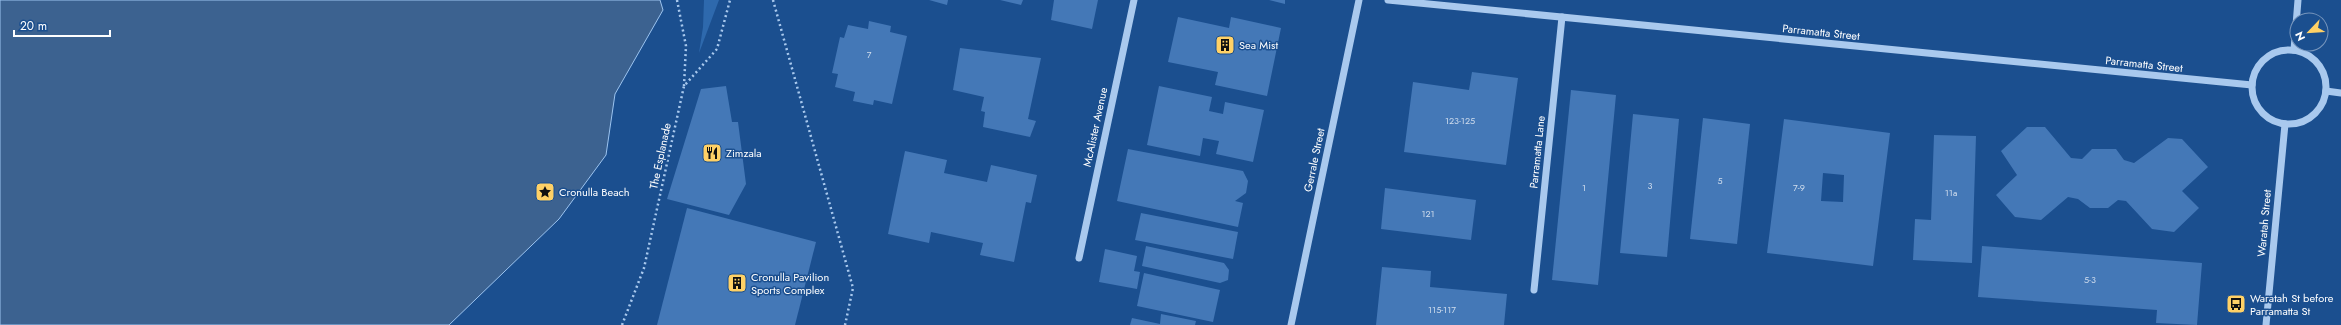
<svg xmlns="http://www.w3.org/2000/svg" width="2341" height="325" font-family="Jost,sans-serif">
  <rect width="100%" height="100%" fill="#1b4f8f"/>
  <path fill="#2e69ad" d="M704,0H719L699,53L703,27Z"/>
  <path fill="#3c6290" stroke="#9cc4f0" d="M0,0H660L663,10L615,94L606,155L559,219L449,325H0Z"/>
  <g fill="#4478b7" fill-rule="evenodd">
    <path d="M929,0H948L947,5Z"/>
    <path d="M1000,0H1023L1021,5Z"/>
    <path d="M1054,0H1098L1092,29L1051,20Z"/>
    <path d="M1269,0H1285V4Z"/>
    <path d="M1178,17L1229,28L1231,17L1281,28L1267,96L1215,85L1218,72L1168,62Z"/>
    <path d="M869,21L891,26L890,32L907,36L892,104L874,100L873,105L853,101L855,92L835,87L838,74L832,73L840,37L844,38L848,25L868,29Z"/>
    <path d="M960,48L1041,58L1028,119L1036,121L1030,137L983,127L985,112L981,111L984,97L953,90Z"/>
    <path d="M1472,72L1518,78L1506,165L1404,152L1413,82L1469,90Z"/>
    <path d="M726,86L732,122H738L746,184L729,215L667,199L701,89Z"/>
    <path d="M1159,86L1212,97L1209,111L1223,114L1225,102L1264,110L1253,162L1216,154L1219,141L1203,138L1200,156L1147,145Z"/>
    <path d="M1571,90L1616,95L1598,285L1552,280Z"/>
    <path d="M1633,114L1679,119L1667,257L1620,253Z"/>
    <path d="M1703,118L1750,124L1737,244L1690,239Z"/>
    <path d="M1784,119L1890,133L1873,266L1767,253ZM1823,173L1844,175L1843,202L1821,201Z"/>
    <path d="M2027,127H2045L2071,158L2082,159L2092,149H2116L2124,160L2134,163L2168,138L2182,139L2208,167L2182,191L2199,208L2174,232L2152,229L2126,201L2118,200L2108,208H2090L2078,199L2068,197L2041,220L2015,217L1996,195L2017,175L2001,151Z"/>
    <path d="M1934,135L1976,136L1972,263L1913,260L1915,219L1931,220Z"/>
    <path d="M1128,149L1243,171L1248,181L1246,193L1235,201L1243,203L1238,227L1117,201Z"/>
    <path d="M905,151L947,160L944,173L987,182L991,165L1037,175L1031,203L1026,202L1014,262L980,255L983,243L931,232L929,243L888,234Z"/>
    <path d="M1385,188L1476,200L1471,240L1381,229Z"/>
    <path d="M687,208L816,242L795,325H657Z"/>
    <path d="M1141,213L1238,232L1233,259L1135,240Z"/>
    <path d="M1146,246L1224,263L1229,270L1228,280L1220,283L1142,266Z"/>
    <path d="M1982,246L2202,263L2197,325L2156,323L2157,310L1978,297Z"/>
    <path d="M1105,249L1137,256L1134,271L1140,272L1137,289L1099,282Z"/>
    <path d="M1382,267L1431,271L1430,287L1507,294L1504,325H1376Z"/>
    <path d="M1144,273L1220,290L1213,322L1137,306Z"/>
    <path d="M1161,314L1196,321L1195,325H1130L1132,318L1160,324Z"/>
  </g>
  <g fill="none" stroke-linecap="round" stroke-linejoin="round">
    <g stroke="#a9c9ee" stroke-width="2.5" stroke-dasharray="2 3" stroke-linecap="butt">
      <path d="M677,0L686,46L684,86"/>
      <path d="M773,0L853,288L845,325"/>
      <path d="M622,325L644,268L684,86L717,49L730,0"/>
    </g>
    <g stroke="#a9c9ee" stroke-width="7">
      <path d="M1388,0L2252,85"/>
      <path d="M2294,50L2298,0"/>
      <circle cx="2289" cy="87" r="37"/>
      <path d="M2326,91L2341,93"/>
      <path d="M1079,258L1134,0"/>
      <path d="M1534,290L1562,17"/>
      <path d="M1291,325L1359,0"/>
      <path d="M2266,325L2285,124"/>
    </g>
  </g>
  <defs>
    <symbol id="building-square" viewBox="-11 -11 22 22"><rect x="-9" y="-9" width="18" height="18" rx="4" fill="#ffd166" stroke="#1b4f8f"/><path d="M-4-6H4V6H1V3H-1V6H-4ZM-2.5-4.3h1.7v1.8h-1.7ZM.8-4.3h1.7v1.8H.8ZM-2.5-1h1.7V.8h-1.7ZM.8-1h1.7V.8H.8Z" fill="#111"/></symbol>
    <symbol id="restaurant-square" viewBox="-11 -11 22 22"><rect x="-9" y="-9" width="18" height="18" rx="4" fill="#ffd166" stroke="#1b4f8f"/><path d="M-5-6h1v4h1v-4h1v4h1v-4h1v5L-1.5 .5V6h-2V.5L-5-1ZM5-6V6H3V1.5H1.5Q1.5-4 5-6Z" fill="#111"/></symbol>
    <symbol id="sight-square" viewBox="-11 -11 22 22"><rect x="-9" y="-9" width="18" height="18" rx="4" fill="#ffd166" stroke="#1b4f8f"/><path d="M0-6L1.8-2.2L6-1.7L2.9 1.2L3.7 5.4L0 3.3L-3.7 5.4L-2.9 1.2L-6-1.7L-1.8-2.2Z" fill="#111"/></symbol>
    <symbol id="bus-square" viewBox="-11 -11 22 22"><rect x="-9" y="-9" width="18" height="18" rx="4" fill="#ffd166" stroke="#1b4f8f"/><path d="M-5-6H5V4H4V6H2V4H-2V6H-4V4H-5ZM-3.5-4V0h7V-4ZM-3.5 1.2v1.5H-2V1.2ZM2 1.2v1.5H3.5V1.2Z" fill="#111"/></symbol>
  </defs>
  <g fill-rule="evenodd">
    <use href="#building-square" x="1214" y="34" width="22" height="22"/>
    <use href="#restaurant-square" x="701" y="142" width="22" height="22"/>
    <use href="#sight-square" x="534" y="181" width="22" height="22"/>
    <use href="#building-square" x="726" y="272" width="22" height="22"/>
    <use href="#bus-square" x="2225" y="293" width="22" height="22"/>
  </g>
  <g text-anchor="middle" stroke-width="3" stroke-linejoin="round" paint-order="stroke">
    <g font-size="9" fill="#d0dded">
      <text x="869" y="58">7</text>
      <text x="1460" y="124">123-125</text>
      <text x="1720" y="184">5</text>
      <text x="1650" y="189">3</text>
      <text x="1584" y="191">1</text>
      <text x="1799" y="191">7-9</text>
      <text x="1951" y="196">11a</text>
      <text x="1428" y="217">121</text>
      <text x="2090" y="283">5-3</text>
      <text x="1442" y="313">115-117</text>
    </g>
    <g font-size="11" fill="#fff" stroke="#1b4f8f">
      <text transform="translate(1821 32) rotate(6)" y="4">Parramatta Street</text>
      <text transform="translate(2144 64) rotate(6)" y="4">Parramatta Street</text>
      <text transform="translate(1095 127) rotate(-78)" y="4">McAlister Avenue</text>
      <text transform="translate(1537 152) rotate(-84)" y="4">Parramatta Lane</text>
      <text transform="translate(660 156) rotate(-78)" y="4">The Esplanade</text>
      <text transform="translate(1314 160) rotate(-78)" y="4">Gerrale Street</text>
      <text transform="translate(2264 223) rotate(-85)" y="4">Waratah Street</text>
    </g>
    <g font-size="11" fill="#fff" stroke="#1b4f8f" text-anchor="start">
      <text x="1239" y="49">Sea Mist</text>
      <text x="726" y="157">Zimzala</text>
      <text x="559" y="196">Cronulla Beach</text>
      <text x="751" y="281">Cronulla Pavilion<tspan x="751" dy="13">Sports Complex</tspan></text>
      <text x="2250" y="302">Waratah St before<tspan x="2250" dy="13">Parramatta St</tspan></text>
    </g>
  </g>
  <g transform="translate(2309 32) rotate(245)"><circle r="19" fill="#1b4f8f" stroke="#7695bc"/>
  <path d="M0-3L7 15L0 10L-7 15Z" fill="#ffd166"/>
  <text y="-6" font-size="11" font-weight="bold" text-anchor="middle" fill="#ffffff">N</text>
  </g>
  <path d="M14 30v6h96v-6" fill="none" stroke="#ffffff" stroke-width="2"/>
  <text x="20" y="30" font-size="12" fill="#ffffff" stroke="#1b4f8f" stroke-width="3" paint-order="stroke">20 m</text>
</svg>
